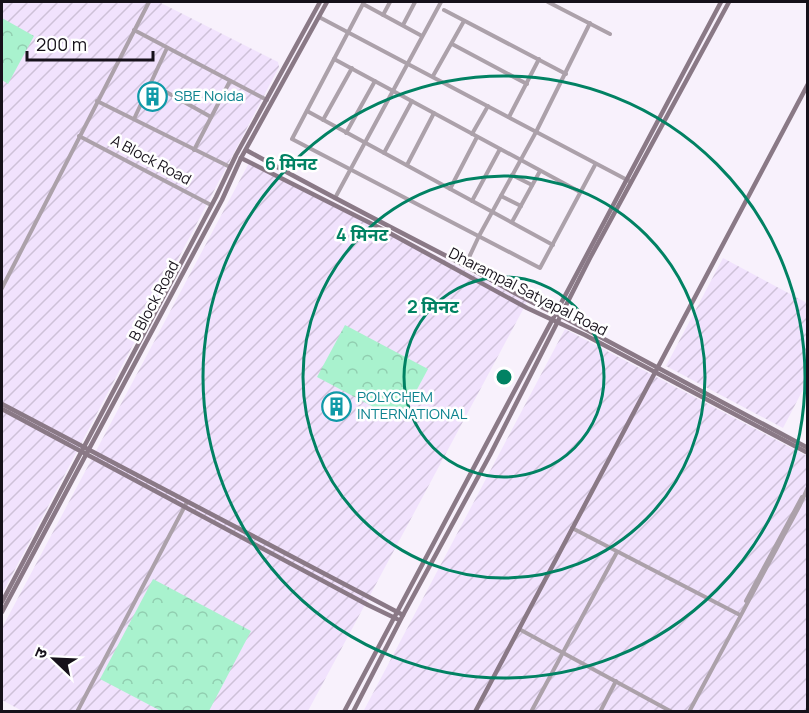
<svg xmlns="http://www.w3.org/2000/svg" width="809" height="713" font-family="Manrope,'Noto Sans Devanagari',sans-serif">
  <defs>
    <pattern id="industrial-furrows" width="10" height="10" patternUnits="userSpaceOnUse" patternTransform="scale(1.5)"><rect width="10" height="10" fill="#f1e2fd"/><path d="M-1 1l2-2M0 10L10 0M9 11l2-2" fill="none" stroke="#cec1d8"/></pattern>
    <pattern id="park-crowns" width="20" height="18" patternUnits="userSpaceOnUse" patternTransform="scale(1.5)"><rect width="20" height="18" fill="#a9f2ce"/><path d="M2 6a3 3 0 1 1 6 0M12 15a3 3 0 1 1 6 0" fill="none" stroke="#91ceb0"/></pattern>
  </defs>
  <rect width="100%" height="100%" fill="#f8f1fc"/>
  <g fill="url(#industrial-furrows)">
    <path d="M2,2H159L278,62L279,67L2,594Z"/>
    <path d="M250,161L527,302L308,711L24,712L2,700V628Z"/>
    <path d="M723,258L807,303V382L783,428L666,366Z"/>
    <path d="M565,329L807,456V711L363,712Z"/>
  </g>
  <g fill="url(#park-crowns)">
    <path d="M2,18L34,36L8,84L2,80Z"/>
    <path d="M345,325L428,369L400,421L317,377Z"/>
    <path d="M153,579L251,631L209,711H161L100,679Z"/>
  </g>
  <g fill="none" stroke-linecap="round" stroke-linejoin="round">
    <g stroke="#aca1aa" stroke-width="4">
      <path d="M364,2L292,139L540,268L595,165"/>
      <path d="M548,2L610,34"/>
      <path d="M363,4L422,36"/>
      <path d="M444,10L566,74"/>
      <path d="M383,15L390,2"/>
      <path d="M319,17L631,182"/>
      <path d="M403,25L415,2"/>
      <path d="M134,30L267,100"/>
      <path d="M452,44L527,84"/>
      <path d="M334,59L580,192"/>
      <path d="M433,76L464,21"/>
      <path d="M150,83L211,117"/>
      <path d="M97,101L230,167"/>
      <path d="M307,111L553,245"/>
      <path d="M509,117L539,59"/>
      <path d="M134,119L167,48"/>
      <path d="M323,120L352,68"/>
      <path d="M346,133L375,81"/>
      <path d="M472,134L488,106"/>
      <path d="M79,136L211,205"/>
      <path d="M194,150L230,81"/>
      <path d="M384,153L412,101"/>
      <path d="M407,165L434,113"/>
      <path d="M512,175L532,185"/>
      <path d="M450,189L477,137"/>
      <path d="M501,196L521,206"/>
      <path d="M335,198L441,2"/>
      <path d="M472,201L500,149"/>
      <path d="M512,222L540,171"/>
      <path d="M465,266L479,236L536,132L590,23"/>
      <path d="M2,288L149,2"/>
      <path d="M572,528L740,615"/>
      <path d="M746,601L802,497"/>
      <path d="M519,629L672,712"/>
      <path d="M77,712L187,502"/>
      <path d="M531,712L617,552"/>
      <path d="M600,712L616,681"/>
      <path d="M689,712L800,505L808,487"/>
    </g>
    <g stroke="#8a7986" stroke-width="4.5">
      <path d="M246,150C317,189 388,226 460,263C494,281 526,301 561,316L808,448"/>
      <path d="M241,158L384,230L527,308L585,335L808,453"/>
      <path d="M2,404L403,615"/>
      <path d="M2,409L368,605L397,619"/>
      <path d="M2,602L216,197L236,155L320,2"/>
      <path d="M2,612L222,200L241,158L327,2"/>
      <path d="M344,712L721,2"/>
      <path d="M353,712L403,615L490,455L590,258L729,2"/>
      <path d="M475,712L808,84"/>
    </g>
  </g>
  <g fill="none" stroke="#018263" stroke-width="3">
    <circle cx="504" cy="377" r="100"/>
    <circle cx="504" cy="377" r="201"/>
    <circle cx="504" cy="377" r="301"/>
  </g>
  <defs>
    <symbol id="building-ring" viewBox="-11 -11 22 22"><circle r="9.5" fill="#fff" stroke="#0f9aa8" stroke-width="1.5"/><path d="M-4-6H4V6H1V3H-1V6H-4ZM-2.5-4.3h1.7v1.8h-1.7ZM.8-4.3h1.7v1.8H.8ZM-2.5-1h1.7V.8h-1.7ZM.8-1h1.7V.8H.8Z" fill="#0f9aa8"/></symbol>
  </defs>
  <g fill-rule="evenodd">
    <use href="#building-ring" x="136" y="80" width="33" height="33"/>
    <use href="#building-ring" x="320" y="390" width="33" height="33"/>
  </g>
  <g text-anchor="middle" stroke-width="5" stroke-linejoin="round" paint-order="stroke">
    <g font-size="15" fill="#0d838f" stroke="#fff" text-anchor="start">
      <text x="174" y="101">SBE Noida</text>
      <text x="357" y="402">POLYCHEM<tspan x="357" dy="17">INTERNATIONAL</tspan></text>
    </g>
    <g font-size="15" fill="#16111a" stroke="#fff">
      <text transform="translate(151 160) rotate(28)" y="5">A Block Road</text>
      <text transform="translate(528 292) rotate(27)" y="5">Dharampal Satyapal Road</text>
      <text transform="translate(154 301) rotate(-62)" y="5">B Block Road</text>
    </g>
  </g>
  <circle cx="504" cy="377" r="9" fill="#018263" stroke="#fff" stroke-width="3"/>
  <g font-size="18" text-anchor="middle" font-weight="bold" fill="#018263" stroke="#fff" stroke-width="5" stroke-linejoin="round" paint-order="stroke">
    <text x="291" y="170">6 मिनट</text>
    <text x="362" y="241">4 मिनट</text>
    <text x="433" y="313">2 मिनट</text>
  </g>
  <rect width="809" height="713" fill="none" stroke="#16111a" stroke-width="6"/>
  <g transform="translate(54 659) rotate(293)" stroke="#ffffff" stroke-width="4.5" paint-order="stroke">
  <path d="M0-4.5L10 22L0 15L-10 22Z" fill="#16111a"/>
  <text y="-9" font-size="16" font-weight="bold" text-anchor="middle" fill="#16111a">उ</text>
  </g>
  <path d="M27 51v9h126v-9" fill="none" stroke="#16111a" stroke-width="3"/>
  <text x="36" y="51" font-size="18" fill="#16111a" stroke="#ffffff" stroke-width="4.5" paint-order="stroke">200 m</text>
</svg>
